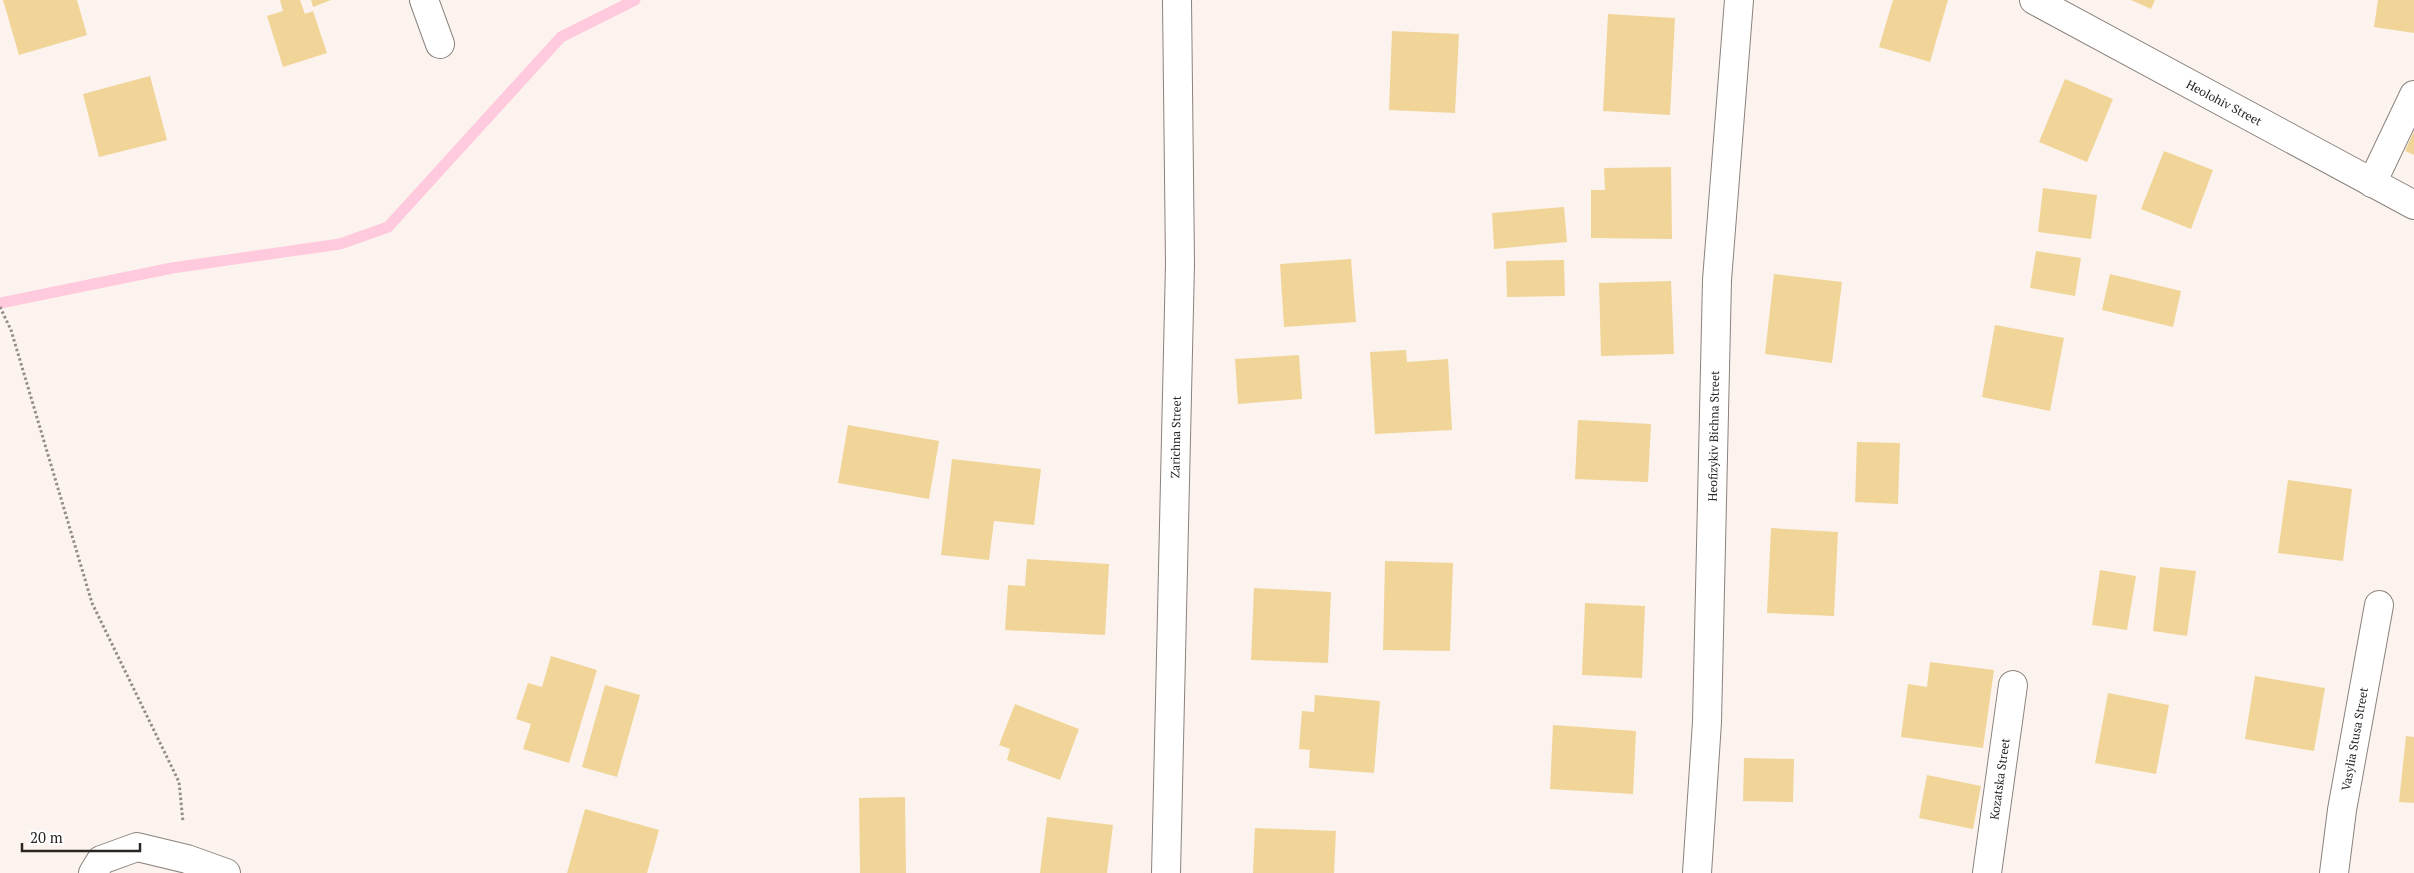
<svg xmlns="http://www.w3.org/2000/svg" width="2414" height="873" font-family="'PT Serif',serif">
  <rect width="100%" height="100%" fill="#fcf3ee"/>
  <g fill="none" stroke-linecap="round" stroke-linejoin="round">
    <path stroke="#ffc9de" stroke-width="11" d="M0,303L172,268L340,244L388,227L561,37L635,0"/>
  </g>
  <g fill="#f1d598">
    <path d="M3,0H77L87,35L19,55Z"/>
    <path d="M280,0H300L305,14L313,11L327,53L283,67L267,16L283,11Z"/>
    <path d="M311,0H331L313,7Z"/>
    <path d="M1893,0H1948L1930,62L1879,47Z"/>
    <path d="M2131,0H2155L2151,9Z"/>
    <path d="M2378,0H2414V33L2374,27Z"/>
    <path d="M1608,14L1675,18L1670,115L1603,111Z"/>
    <path d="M1392,31L1459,34L1455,113L1389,110Z"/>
    <path d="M150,76L167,140L99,157L83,94Z"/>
    <path d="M2065,79L2113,99L2087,162L2039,142Z"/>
    <path d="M2414,131V155L2405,151Z"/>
    <path d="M2164,151L2213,170L2191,229L2141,209Z"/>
    <path d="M1671,167L1672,239L1591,238V190H1605L1604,168Z"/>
    <path d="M2043,188L2097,195L2091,239L2038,232Z"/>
    <path d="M1564,207L1567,242L1494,249L1492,213Z"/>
    <path d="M2036,251L2081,258L2075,296L2030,288Z"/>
    <path d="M1351,259L1356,322L1284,327L1280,264Z"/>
    <path d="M1564,260L1565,296L1507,297L1506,261Z"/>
    <path d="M1774,274L1842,282L1832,363L1765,354Z"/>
    <path d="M2110,274L2181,291L2173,327L2102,310Z"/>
    <path d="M1671,281L1674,354L1601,356L1599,283Z"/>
    <path d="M1995,325L2064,338L2050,411L1982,397Z"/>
    <path d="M1406,350L1407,362L1448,359L1452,430L1375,434L1370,352Z"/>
    <path d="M1299,355L1302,399L1238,404L1235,359Z"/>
    <path d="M1578,420L1651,424L1648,482L1575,479Z"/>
    <path d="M848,425L939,441L929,499L838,483Z"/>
    <path d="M1857,442L1900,443L1898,504L1855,502Z"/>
    <path d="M952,459L1041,469L1034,525L994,521L989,560L941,555Z"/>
    <path d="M2288,480L2352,489L2343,561L2278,553Z"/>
    <path d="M1771,528L1838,532L1834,616L1767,613Z"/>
    <path d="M1027,559L1109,564L1105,635L1005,630L1008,585L1025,586Z"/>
    <path d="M1385,561L1453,563L1450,651L1383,650Z"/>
    <path d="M2160,567L2196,571L2187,636L2153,631Z"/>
    <path d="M2100,570L2136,576L2127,630L2092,625Z"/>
    <path d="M1254,588L1331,592L1328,663L1251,660Z"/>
    <path d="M1585,603L1645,606L1642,678L1582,675Z"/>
    <path d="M551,656L597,670L569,763L523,749L531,724L516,719L528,683L542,687Z"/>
    <path d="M1930,662L1994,670L1983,748L1901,737L1908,684L1927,687Z"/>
    <path d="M2255,676L2325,688L2314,751L2245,739Z"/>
    <path d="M605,685L640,695L617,777L582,767Z"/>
    <path d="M2108,693L2169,705L2156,774L2095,763Z"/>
    <path d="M1315,695L1380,701L1374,773L1309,768L1310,750L1299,749L1302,711L1314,712Z"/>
    <path d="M1015,704L1079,729L1060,780L1007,760L1010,749L999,745Z"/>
    <path d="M1553,725L1636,731L1633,794L1550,789Z"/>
    <path d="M2406,736L2414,737V803L2399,802Z"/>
    <path d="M1744,758L1794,759L1793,802L1743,801Z"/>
    <path d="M1927,775L1981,786L1973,829L1919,818Z"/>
    <path d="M905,797L906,873H860L859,798Z"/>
    <path d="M585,809L659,830L647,873H567Z"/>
    <path d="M1047,817L1113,825L1107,873H1040Z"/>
    <path d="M1255,828L1336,831L1334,873H1253Z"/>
  </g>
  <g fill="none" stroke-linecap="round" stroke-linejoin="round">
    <defs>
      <g id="minor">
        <path d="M424,0L440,44"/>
        <path d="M2034,0L2414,205"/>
        <path d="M2372,183L2414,95"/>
        <path d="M93,873L101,860L137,847L187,859L226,873"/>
        <path d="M1166,873L1180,264L1177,0"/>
        <path d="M1697,873L1707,722L1717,280L1739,0"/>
        <path d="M1987,873L2013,685"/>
        <path d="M2334,873L2342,810L2379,605"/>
      </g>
    </defs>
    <use href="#minor" stroke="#8a827d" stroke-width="30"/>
    <path stroke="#938d89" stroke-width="3" stroke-dasharray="2.5 2.5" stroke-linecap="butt" d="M0,307L11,330L92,603L179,782L183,822"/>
    <use href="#minor" stroke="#fff" stroke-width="28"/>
  </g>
  <g text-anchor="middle" stroke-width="4" stroke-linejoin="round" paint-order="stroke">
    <g font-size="12" fill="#282523" stroke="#fff">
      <text transform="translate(2224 103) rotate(28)" y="4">Heolohiv Street</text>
      <text transform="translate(1714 436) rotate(-89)" y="4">Heofizykiv Bichna Street</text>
      <text transform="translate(1176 437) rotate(-89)" y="4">Zarichna Street</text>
      <text transform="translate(2355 739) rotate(-80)" y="4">Vasylia Stusa Street</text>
      <text transform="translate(2000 779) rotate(-82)" y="4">Kozatska Street</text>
    </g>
  </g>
  <path d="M22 843v8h118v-8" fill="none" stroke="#282523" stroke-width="2.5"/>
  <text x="30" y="843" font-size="15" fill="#282523" stroke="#ffffff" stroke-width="4" paint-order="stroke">20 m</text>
</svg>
